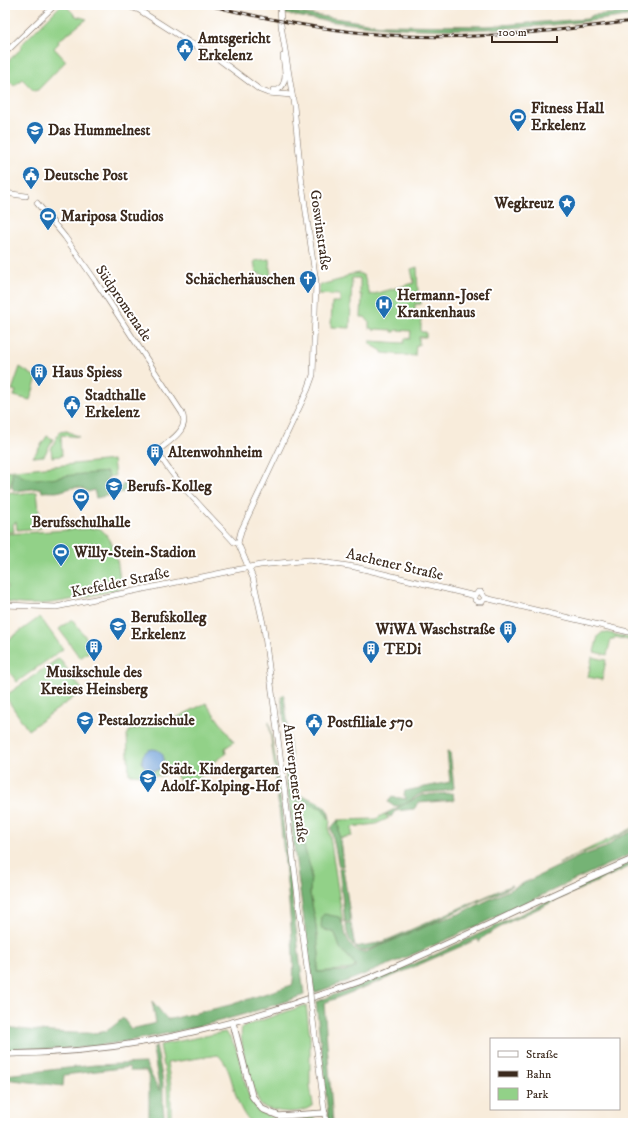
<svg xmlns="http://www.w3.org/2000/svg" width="638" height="1128" font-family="'IM FELL DW Pica',serif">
  <rect width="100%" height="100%" fill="#fff"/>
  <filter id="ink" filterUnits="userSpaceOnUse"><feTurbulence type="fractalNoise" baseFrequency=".025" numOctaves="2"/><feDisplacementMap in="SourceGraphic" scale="8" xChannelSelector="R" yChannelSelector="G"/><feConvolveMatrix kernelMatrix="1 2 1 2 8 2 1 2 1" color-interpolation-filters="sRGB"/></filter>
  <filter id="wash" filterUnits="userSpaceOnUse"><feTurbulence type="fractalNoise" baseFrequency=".012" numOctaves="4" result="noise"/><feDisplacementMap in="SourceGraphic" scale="16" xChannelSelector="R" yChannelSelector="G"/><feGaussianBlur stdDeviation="0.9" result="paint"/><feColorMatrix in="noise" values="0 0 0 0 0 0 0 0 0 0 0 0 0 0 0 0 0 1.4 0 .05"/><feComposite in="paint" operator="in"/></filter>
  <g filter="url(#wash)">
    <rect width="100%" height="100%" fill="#f8ecdb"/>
    <g fill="#92d188" stroke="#667e53">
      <path d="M61,5H65L76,16L87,19L58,41L59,43L54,48L66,61L38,90L34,91L22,79L14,86L5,76V64L22,48L21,45Z"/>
      <path d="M269,259L271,277L256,273L254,261Z"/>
      <path d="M417,267L418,295L414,296V300L421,301V304H415V316H421V332H426V337H419V345H416L415,356L382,353V351L370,344V341L404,343L405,338L410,339L411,331L396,330L395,332H392V330L376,329L374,331V329L369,328V322L365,317H361L362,295H360V278H352L350,328L331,327L332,302H340V295L318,294L320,285L343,279L348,275L359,273L364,276L370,295L374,294L414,283L411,269Z"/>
      <path d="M20,367L37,378L30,400L14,396L16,391L12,390Z"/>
      <path d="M67,431L79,437L61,435L62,456L52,457L51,449L59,432Z"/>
      <path d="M47,436L53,439L44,456L33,457Z"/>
      <path d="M113,460L115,476L46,483L11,482L10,488L5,492V471Z"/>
      <path d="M13,492L14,494L37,492L41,528L17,530L16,522L13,524L14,532H6L5,534V495L7,493Z"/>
      <path d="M99,528C118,541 118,568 121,588C90,596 35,611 5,601V591L8,587L5,582V551L8,547L6,534Z"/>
      <path d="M40,617L63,649L17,682L5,666V642Z"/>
      <path d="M72,619L94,648L80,658L59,629Z"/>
      <path d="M603,632L633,638V641L615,637L614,639H611L607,655L594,652L598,636Z"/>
      <path d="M592,657L606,660L602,680L588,677Z"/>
      <path d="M59,658L83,691L28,730L5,696Z"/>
      <path d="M206,703L234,742L225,748L226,754L211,764L213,767L185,788L173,771L161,776L129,774L127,735L130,730L166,723Z"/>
      <path d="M269,722L277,769L275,770Z"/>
      <path d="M289,798L322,808L330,820L329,829L343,923L339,917L325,930L335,933L340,948L355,964V967L352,969L317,972L319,954L315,919L310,894L311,870L296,833Z"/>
      <path d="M384,814L389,818L376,824L352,827V836L340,838L338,820L376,819Z"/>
      <path d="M633,828V829L615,838L606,845L577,855L559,864V863Z"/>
      <path d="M306,1005L310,1037V1086L313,1105C299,1116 276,1112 261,1106C253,1091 238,1043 242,1027Z"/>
      <path d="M225,1032C252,1057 233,1110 278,1119C291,1122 303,1117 315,1118L316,1123H251C230,1101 236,1071 218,1055L167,1063L171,1085V1123H168L167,1083L160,1045Z"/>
    </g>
    <g fill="#75b374" stroke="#586e49">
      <path d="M286,11L381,25L487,26L587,19L593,15L633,12V15C518,33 400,36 285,14Z"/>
      <path d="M12,472L18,473L23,477C28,477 31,479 36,479C42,479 47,476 52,479C69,474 88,474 107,472L109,477L105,482L119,490L123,484H133L132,488L124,492L96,498L94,490L88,492C78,484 72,488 61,491C56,493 47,491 42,492L41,488L15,491L12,488Z"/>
      <path d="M284,694L294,778L296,792C286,782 285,715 281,697Z"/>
      <path d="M447,751L450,752L454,788C443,794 430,790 420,794C412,798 406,806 397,806C393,806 390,804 388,802L392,797L407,799L404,795L405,791L450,782Z"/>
      <path d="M285,770H288L290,787L298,801L289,798L296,833L300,845L304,846L311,870L310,894L315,919L319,955L317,972L346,971L355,968V964L340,948L335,933L321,928L322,916L324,914L339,917C347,930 343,941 359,952H366L438,921L459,914L578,857L607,847L616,839L633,831V853C527,901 424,955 314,993L294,847Z"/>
      <path d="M277,772L304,995C236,1019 167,1036 96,1046C66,1050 35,1049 5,1050V1026C17,1031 95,1036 106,1031C112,1028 118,1022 123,1018L131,1029L156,1023L152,1001L167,1019H171L230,1005L292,985C299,973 278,801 275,774Z"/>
      <path d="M453,793L454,800L418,803L414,809L395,811L391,817L385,814L422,795Z"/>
      <path d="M296,794C310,799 329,802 330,820L322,808L299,801Z"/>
      <path d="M338,820L343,866L339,867L331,828Z"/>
      <path d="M633,861V865L511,921L485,936L479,942L478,939L393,976L324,1003L333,1123H329L316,1002L428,958Z"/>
      <path d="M343,868L351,922H345L339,869Z"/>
      <path d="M512,885C506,891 491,896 482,900C445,917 408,934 370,949L360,951C350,944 347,936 346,924H351L355,947L379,943L392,938Z"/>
      <path d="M156,1045L163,1082V1106L165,1123H149V1078L146,1071H130L129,1067L64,1075L63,1086L5,1079V1075L95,1065L145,1063L160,1092L153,1049Z"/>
    </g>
    <circle fill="#6c9ed7" stroke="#54647a" cx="153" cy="760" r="11"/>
  </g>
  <g filter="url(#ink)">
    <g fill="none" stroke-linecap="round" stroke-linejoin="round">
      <defs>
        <g id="secondary">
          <path d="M124,5L139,10L189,42L217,58L260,90L268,93L292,95"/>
          <path d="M280,5L281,25L294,106L302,184L316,282L313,375L308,389L241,531L238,543L253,578L264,628L310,992"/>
          <path d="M5,53L55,5"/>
          <path d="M273,90H278C289,83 284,67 283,56"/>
          <path d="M5,193L26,196"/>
          <path d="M37,203L65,237L95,280L182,413C190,430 170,440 159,450C158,465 221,527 234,542L238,543"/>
          <path d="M475,596V600L478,602H482L485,598"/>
          <path d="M475,596L478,592H481L485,598"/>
          <path d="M485,598L633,633"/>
          <path d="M5,605L56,607L260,565L309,560L355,567L475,596"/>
          <path d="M311,1004L326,1123"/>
        </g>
        <g id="primary">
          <path d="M233,1023L252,1096L262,1109L279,1116L325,1113"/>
          <path d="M5,1054C109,1053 194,1036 293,1004C319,995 346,987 372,977C460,940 545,896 633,859"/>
        </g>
      </defs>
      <use href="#secondary" stroke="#7d6e60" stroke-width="6"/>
      <use href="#primary" stroke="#7d6e60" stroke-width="7"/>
      <use href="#secondary" stroke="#fff" stroke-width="5"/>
      <use href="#primary" stroke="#fff" stroke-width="5.5"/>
      <defs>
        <path id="rail" d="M208,5C273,21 339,33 406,36C482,39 558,31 633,21"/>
      </defs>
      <use href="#rail" stroke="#3b2a1e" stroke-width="3"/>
      <use href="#rail" stroke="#fff" stroke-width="1.5" stroke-dasharray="4.5" stroke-linecap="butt"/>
      <defs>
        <path id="secondary-bridge" d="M310,992L311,1004"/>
      </defs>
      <use href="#secondary-bridge" stroke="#7d6e60" stroke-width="6" stroke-linecap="butt"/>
      <use href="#secondary-bridge" stroke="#fff" stroke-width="5"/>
    </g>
  </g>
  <defs>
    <symbol id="civic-pin" viewBox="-11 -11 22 30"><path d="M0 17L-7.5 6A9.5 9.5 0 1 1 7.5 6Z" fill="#1f6fb2" stroke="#fff"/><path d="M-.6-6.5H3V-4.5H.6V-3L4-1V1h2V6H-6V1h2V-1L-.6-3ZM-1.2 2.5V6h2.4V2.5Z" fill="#fff"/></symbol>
    <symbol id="stadium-pin" viewBox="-11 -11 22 30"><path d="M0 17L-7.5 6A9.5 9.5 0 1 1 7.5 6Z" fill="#1f6fb2" stroke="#fff"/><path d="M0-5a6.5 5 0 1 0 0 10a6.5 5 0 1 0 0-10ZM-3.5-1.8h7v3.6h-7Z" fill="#fff"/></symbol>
    <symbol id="school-pin" viewBox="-11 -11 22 30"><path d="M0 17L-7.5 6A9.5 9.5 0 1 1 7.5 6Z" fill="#1f6fb2" stroke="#fff"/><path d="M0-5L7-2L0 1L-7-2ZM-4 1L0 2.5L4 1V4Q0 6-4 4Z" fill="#fff"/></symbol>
    <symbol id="sight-pin" viewBox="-11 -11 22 30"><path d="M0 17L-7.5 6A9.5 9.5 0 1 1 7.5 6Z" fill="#1f6fb2" stroke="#fff"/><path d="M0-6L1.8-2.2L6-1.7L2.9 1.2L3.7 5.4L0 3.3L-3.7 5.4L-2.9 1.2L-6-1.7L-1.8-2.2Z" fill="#fff"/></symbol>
    <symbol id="church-pin" viewBox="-11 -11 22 30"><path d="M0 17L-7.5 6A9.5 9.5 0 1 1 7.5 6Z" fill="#1f6fb2" stroke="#fff"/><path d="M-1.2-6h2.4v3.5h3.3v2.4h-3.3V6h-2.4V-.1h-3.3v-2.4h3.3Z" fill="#fff"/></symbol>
    <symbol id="hospital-pin" viewBox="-11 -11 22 30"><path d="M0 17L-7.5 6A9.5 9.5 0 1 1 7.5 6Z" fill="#1f6fb2" stroke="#fff"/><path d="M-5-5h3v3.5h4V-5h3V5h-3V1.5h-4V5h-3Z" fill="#fff"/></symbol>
    <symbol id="building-pin" viewBox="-11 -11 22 30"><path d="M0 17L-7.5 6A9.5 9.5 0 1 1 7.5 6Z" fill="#1f6fb2" stroke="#fff"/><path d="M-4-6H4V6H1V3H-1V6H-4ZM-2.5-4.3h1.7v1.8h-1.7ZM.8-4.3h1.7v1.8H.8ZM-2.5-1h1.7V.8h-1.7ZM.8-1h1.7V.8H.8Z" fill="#fff"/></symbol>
    <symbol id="university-pin" viewBox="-11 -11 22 30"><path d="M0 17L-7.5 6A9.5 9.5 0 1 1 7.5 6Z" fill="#1f6fb2" stroke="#fff"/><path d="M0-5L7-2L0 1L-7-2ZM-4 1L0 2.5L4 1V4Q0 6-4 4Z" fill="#fff"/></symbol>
  </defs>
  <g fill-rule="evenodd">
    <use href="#civic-pin" x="175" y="37" width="20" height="27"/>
    <use href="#stadium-pin" x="508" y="107" width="20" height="27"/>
    <use href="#school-pin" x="25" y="120" width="20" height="27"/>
    <use href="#civic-pin" x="21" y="165" width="20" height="27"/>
    <use href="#sight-pin" x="557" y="193" width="20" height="27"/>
    <use href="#stadium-pin" x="38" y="206" width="20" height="27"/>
    <use href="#church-pin" x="298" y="269" width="20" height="27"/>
    <use href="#hospital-pin" x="374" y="294" width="20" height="27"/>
    <use href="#building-pin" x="29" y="362" width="20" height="27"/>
    <use href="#civic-pin" x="62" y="394" width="20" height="27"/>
    <use href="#building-pin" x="145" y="442" width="20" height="27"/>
    <use href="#university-pin" x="104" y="476" width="20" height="27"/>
    <use href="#stadium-pin" x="71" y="487" width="20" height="27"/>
    <use href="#stadium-pin" x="51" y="542" width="20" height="27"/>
    <use href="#school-pin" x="108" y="616" width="20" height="27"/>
    <use href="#building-pin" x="498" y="619" width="20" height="27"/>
    <use href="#building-pin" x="84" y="637" width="20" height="27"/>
    <use href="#building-pin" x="361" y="639" width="20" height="27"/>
    <use href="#school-pin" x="75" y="710" width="20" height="27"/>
    <use href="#civic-pin" x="304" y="712" width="20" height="27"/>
    <use href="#school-pin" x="138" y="768" width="20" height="27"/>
  </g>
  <g text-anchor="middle" stroke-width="4" stroke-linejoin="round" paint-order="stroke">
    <g font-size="15" font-weight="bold" fill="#3b2a1e" stroke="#fff" text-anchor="start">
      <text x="198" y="43">Amtsgericht<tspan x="198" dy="17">Erkelenz</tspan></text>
      <text x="531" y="113">Fitness Hall<tspan x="531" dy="17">Erkelenz</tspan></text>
      <text x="48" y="135">Das Hummelnest</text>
      <text x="44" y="180">Deutsche Post</text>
      <text x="554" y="208" text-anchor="end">Wegkreuz</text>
      <text x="61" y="221">Mariposa Studios</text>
      <text x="295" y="284" text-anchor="end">Schächerhäuschen</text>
      <text x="397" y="300">Hermann-Josef<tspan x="397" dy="17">Krankenhaus</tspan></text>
      <text x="52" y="377">Haus Spiess</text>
      <text x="85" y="400">Stadthalle<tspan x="85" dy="17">Erkelenz</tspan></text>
      <text x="168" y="457">Altenwohnheim</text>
      <text x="127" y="491">Berufs-Kolleg</text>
      <text x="81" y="527" text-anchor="middle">Berufsschulhalle</text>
      <text x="74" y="557">Willy-Stein-Stadion</text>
      <text x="131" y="622">Berufskolleg<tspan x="131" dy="17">Erkelenz</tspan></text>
      <text x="495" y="634" text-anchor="end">WiWA Waschstraße</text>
      <text x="384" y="654">TEDi</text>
      <text x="94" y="677" text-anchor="middle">Musikschule des<tspan x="94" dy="17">Kreises Heinsberg</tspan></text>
      <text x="98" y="725">Pestalozzischule</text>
      <text x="327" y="727">Postfiliale 570</text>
      <text x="161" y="774">Städt. Kindergarten<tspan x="161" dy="17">Adolf-Kolping-Hof</tspan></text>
    </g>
    <g font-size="15" fill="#3b2a1e" stroke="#fff">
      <text transform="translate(321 230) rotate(82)" y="5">Goswinstraße</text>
      <text transform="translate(124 303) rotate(56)" y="5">Südpromenade</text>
      <text transform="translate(395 564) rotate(13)" y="5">Aachener Straße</text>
      <text transform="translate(120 582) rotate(-12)" y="5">Krefelder Straße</text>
      <text transform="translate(296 783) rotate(83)" y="5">Antwerpener Straße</text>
    </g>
  </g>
  <rect width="638" height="1128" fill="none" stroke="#fff" stroke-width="20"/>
  <rect x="490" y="1038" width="130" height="72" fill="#ffffff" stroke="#b1aaa5"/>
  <rect x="498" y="1051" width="20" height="6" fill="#ffffff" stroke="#b1aaa5"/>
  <text x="526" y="1058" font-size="12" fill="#3b2a1e">Straße</text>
  <rect x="498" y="1071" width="20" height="6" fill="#3b2a1e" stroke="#b1aaa5"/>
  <text x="526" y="1078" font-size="12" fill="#3b2a1e">Bahn</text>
  <rect x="498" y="1088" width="20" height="12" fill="#92d188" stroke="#b1aaa5"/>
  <text x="526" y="1098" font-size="12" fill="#3b2a1e">Park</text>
  <path d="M492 36v6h65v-6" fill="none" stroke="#3b2a1e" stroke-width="2"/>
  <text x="498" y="36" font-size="12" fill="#3b2a1e" stroke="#ffffff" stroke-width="3" paint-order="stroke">100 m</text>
</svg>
